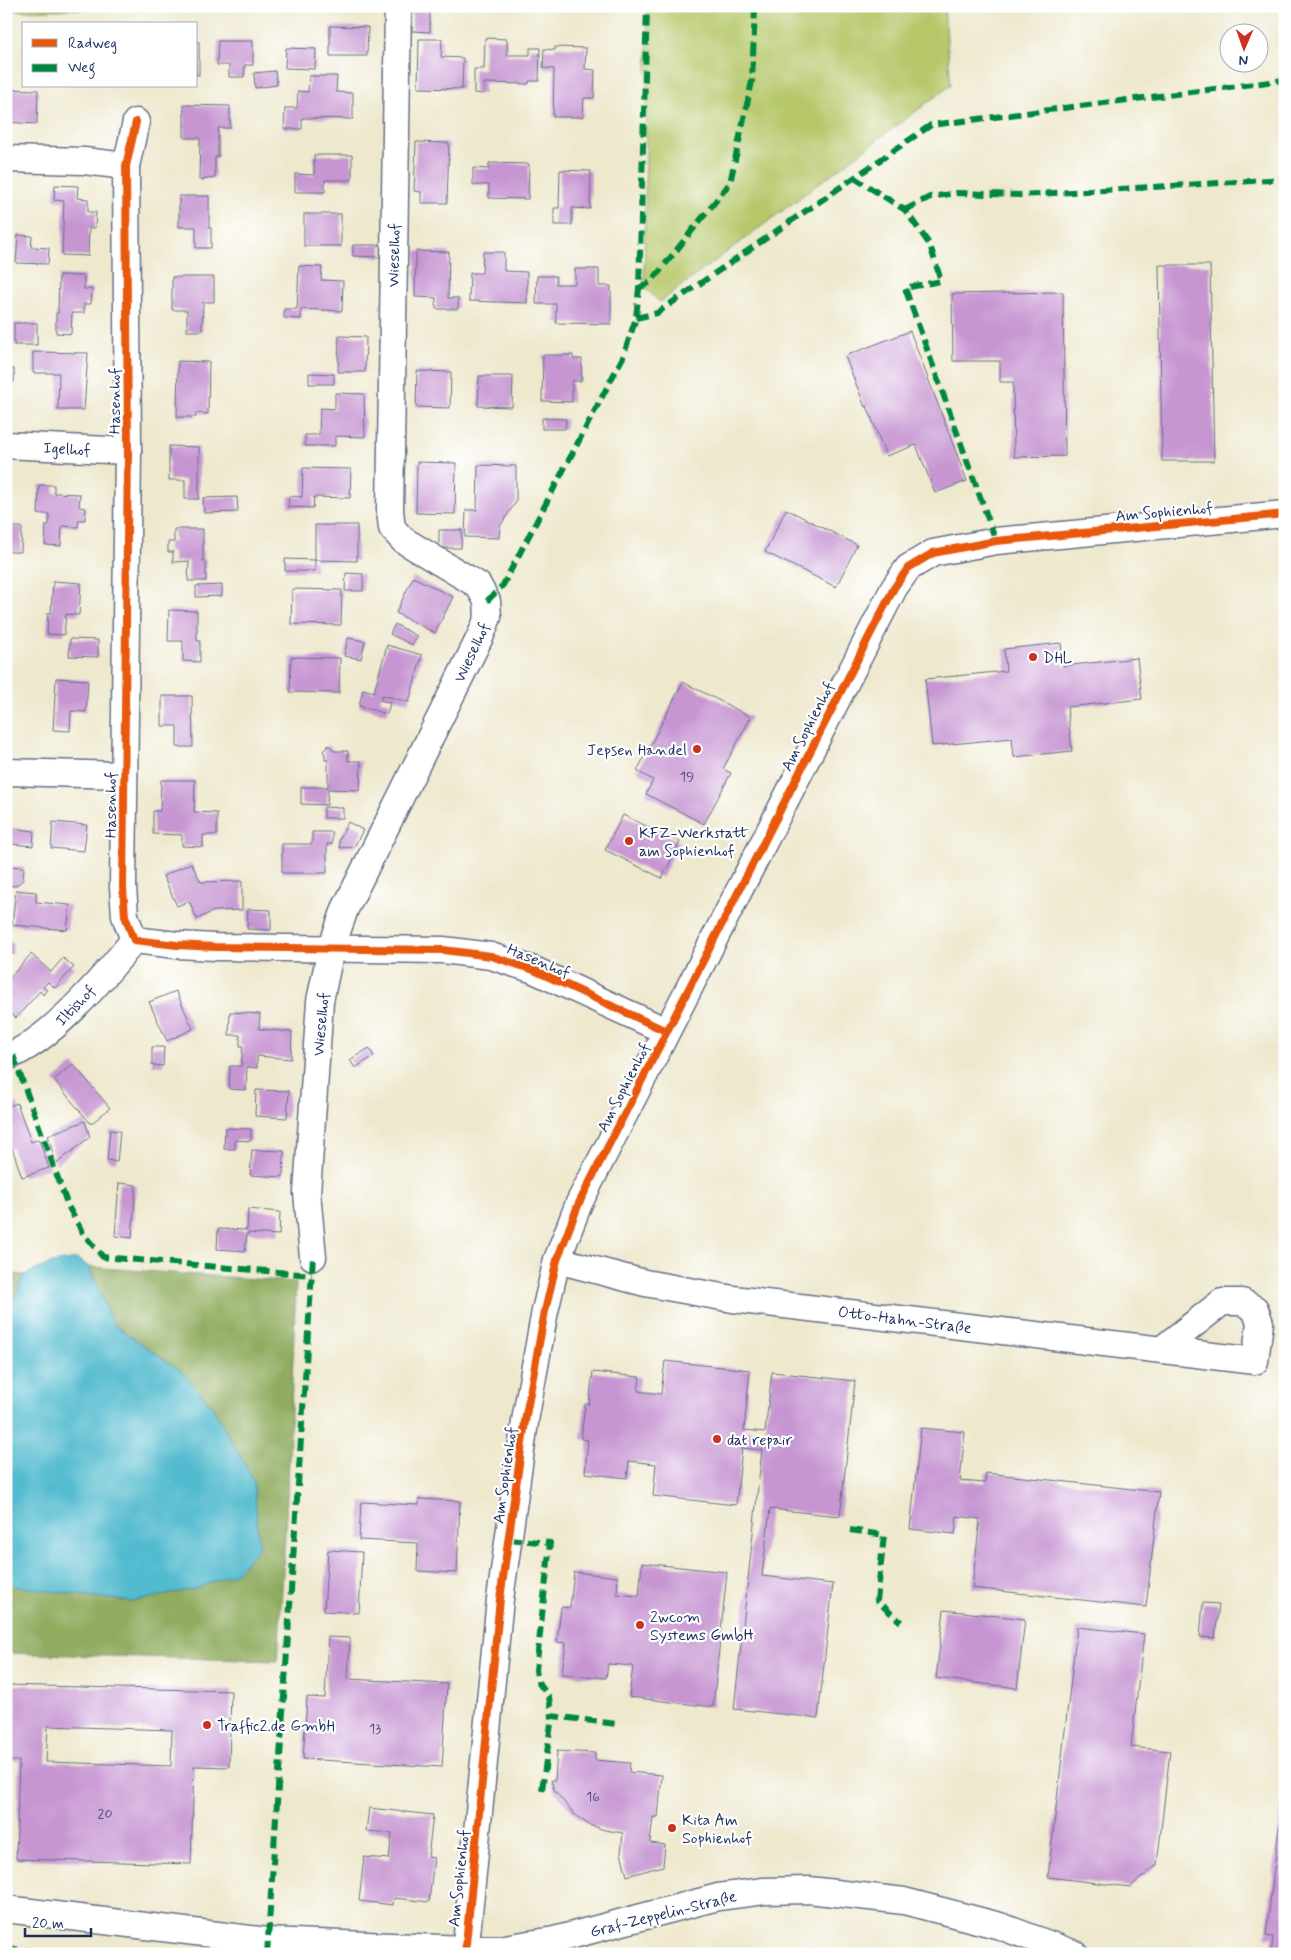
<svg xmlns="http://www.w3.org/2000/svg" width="1291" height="1960" font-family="Mynerve,sans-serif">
  <rect width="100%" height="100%" fill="#fff"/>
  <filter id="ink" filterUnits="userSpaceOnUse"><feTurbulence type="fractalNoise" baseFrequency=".02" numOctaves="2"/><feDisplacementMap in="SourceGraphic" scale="10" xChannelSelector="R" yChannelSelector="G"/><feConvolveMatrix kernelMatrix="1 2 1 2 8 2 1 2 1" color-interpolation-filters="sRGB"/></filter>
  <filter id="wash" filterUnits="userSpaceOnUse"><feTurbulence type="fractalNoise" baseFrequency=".0096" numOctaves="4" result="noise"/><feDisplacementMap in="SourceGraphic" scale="20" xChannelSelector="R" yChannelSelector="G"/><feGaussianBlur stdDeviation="1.12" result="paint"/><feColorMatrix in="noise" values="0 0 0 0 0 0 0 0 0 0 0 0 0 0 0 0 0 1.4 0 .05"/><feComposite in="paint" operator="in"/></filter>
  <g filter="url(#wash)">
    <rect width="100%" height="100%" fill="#eee8cd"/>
    <g fill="#b6c86b" stroke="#687c64">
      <path d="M6,6H144V8L6,11Z"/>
      <path d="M648,6H944L951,85L660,302L644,287Z"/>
    </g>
    <g fill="#90ac5f" stroke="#566e5e">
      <path d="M89,1267L296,1282L289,1461L278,1661L6,1653V1579L15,1586L212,1406L181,1371L113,1324Z"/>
      <path d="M6,1274L24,1275L6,1321Z"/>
    </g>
    <path fill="#52bbcf" stroke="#367596" d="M77,1259L89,1267L113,1324L181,1371L212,1406L254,1481L259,1547L237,1572L195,1589L131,1602L15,1586L6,1579V1321L24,1275L52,1263Z"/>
    <g id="blocks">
      <g fill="#c695d2" fill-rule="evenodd">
        <path d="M412,11L430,12V32L412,31Z"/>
        <path d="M330,26L368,27L367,56H330Z"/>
        <path d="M485,38L507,39V55H530V48H540L539,81H529V84L484,83V94L474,93V69H484Z"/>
        <path d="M419,39H442L441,57L463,58L462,89L418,88Z"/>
        <path d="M218,41H253V65H245L244,77H229V65H217Z"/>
        <rect x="196" y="42" width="3" height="33"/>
        <path d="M555,47L586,48L585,69L595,70L594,98H584L583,117H553L554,69L543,68L544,49L555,50Z"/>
        <path d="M286,48L316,49L315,69L285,68Z"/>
        <path d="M275,71L277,85L255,88L254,73Z"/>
        <path d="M309,76H337L336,92L353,93V119L302,118V129H284L285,108H297L298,91L308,92Z"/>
        <path d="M6,89L38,90L37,124L6,122Z"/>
        <path d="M184,105L230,106V128H218V157H215V178L199,180L200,138H184Z"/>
        <path d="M416,142L449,143L447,203H421V192L414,191Z"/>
        <path d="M314,155H352V180H325V192H295V174L314,175Z"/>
        <path d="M489,163L529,164L528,199L489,198V185H473V168L489,169Z"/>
        <path d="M560,170L591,171L590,209L572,208V225H554V208H559Z"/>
        <path d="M55,185L78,186L77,198L88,199V212H96L95,228H89L88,256L62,255L64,201L54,200Z"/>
        <path d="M179,196H209V228H211V248H196V227H179Z"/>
        <rect x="304" y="214" width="37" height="32"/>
        <path d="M18,235L32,236L31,247L49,248L48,264L16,263Z"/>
        <path d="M353,245H381V257L353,256Z"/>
        <path d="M416,251L449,252L448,298H458V309H436V298L415,297Z"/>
        <path d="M483,252H504V271L527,272V303L469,301L470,273H482Z"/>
        <path d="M1159,265H1210L1214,461H1162Z"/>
        <path d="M299,266L322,267L321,280L343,281L342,311L301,309V319L284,318V309H297Z"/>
        <path d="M575,269H599V286H611V324L556,323V304H536L537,276H556V284H575Z"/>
        <path d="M59,275L84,276V289H92L91,304H84V313H72L71,334L56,333V313H58Z"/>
        <path d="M172,277H214V302H203L202,331H187V310H172Z"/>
        <path d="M1063,292L1065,456L1014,457L1013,382H1000V361H953L952,294Z"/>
        <rect x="14" y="323" width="23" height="22"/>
        <path d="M910,331L967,481L935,493L916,445L886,456L867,406L865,407L845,356Z"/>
        <path d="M339,336L366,337L365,372H338Z"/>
        <path d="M33,352L88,353L84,410H58L59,373H33Z"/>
        <path d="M543,355H573V359H582L581,381H572V402L542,401Z"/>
        <path d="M178,361L209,362L208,414L196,413V417H177Z"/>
        <rect x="6" y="369" width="8" height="13"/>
        <path d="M417,371L451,372L450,408L416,407Z"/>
        <path d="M309,373L334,374V384H309Z"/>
        <path d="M479,376H513L512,407L478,406Z"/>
        <path d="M335,393L364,394L365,437L335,436V446H305V435H319L320,408L335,409Z"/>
        <path d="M542,418L566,419L565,429H542Z"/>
        <path d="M169,446L199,447V499H185V480H169Z"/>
        <path d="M417,462L456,463L455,514L416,513Z"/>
        <path d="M478,465L516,466V502L500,526L499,538L465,537L466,510H477Z"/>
        <path d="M303,468L351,469L350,498L314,497L313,508L288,507L289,496L302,497Z"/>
        <path d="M39,485H54V493L80,494L79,507L86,508L85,520H79L78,527L62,526L61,546L45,545L46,525H49V514H38Z"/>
        <path d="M237,497L238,512L204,513L203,498Z"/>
        <path d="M786,509L857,545L836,587L765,552Z"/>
        <path d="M315,525H357V561L315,560Z"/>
        <path d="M6,527H22L21,552H6Z"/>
        <path d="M174,529H203V561H206V581H188L189,561L173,562V552H168V542H174Z"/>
        <path d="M439,530H462L461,548H439Z"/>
        <path d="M285,559L315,560V571H285Z"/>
        <path d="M346,573L363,574V591H345Z"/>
        <path d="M413,577L453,597L435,633L396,613Z"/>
        <path d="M53,581L81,583L79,615L66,614L64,635L47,634L48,613H51Z"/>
        <path d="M222,585V596L196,597V586Z"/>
        <path d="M292,589L342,590L341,625L291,624Z"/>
        <path d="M169,610L197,611V641H200V662L183,661V641H168Z"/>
        <path d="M395,624L417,636L412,645L390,634Z"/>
        <path d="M348,638L365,641L361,659L344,656Z"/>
        <path d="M70,639L98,640V657L69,656Z"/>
        <path d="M1061,643L1063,666L1137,658L1142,699L1067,707L1072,751L1014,757L1012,738L932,746L925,679L1006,671L1004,649Z"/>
        <path d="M387,645L422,655L409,702L382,695L380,700L390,703L387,714L359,706L363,689L374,692Z"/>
        <path d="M291,657L340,658L339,693L290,692Z"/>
        <path d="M56,678L88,680L86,712L71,711L70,731L53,730Z"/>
        <path d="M683,682L751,717L723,769L731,773L704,824L646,794L653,780L637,771Z"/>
        <path d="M162,696H192L193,747H177V726H162Z"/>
        <path d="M329,745L334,751H348V761H361L360,790L328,789L327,805L301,804V787H328V760H325V754L323,751Z"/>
        <path d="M161,780H195L194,812L217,813V835H203V847L182,846V835L153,834V811H160Z"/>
        <path d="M324,807L343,808V818H324Z"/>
        <path d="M623,815L680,842L662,878L605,850Z"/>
        <path d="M53,822L87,825L84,851L51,848Z"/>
        <path d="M348,822L363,830L354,847L340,848L339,840Z"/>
        <path d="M12,828L34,831L33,846L11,844L9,859L6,858V831L12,832Z"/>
        <path d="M312,832H332V844H327V873H282V844H312Z"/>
        <path d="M191,863L201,882L242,881V910L214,911L197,919L189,901L177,906L163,876Z"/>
        <path d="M6,866L24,867L23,880L15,886L6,885Z"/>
        <path d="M16,890L36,892V902L70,905L67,930L12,925Z"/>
        <path d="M248,909L271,910V930L247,929Z"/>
        <path d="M6,942H13V954L6,953Z"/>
        <path d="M31,954L51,972L63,958L74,967L55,988L48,982L43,987L47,990L43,995L40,991L16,1018L6,1010V982Z"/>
        <path d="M176,991L193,1029L167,1041L149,1002Z"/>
        <path d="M230,1012L260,1014L259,1029L292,1032L291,1059L257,1056V1068L247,1067L246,1090L229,1089L230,1066H241L243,1046H240V1035H229Z"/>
        <path d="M152,1047H164L163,1066L152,1065Z"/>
        <path d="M369,1048L374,1056L355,1068L350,1060Z"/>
        <path d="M73,1064L110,1108L91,1124L54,1080Z"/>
        <path d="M256,1090L289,1091L287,1118L255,1116Z"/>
        <path d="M17,1103L31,1142L39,1139L49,1168L22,1177L12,1148L6,1150V1107Z"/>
        <path d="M85,1121L90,1137L56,1164L48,1135Z"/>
        <path d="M225,1128L251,1129V1141L235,1140V1149H224Z"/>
        <path d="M110,1130L120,1131L117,1162L107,1160Z"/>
        <path d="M252,1150L284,1151L283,1177L250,1175Z"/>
        <path d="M119,1183L136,1185L132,1238L115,1236Z"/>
        <path d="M248,1209L280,1212L279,1235L247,1233L245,1251L217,1249L218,1229L247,1230Z"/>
        <path d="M665,1361L750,1370L744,1430L765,1432L772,1372L855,1381L840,1516L770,1509L762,1576L833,1584L818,1718L734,1709L762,1450L742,1448L736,1505L653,1496L656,1464L629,1461L627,1478L585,1473L588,1440L581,1439L585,1404H589L593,1372L640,1377L638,1391L661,1394Z"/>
        <path d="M921,1428L965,1432L960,1481L985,1483L986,1473L1159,1492L1146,1607L972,1588L980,1519L957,1516L955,1534L910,1529Z"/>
        <path d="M419,1499L460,1501L457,1573L417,1571L418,1543L359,1540L361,1502L419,1505Z"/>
        <path d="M328,1550L362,1552L359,1613L324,1611Z"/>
        <path d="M642,1563L727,1572L713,1707L629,1697L633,1666L608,1664L606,1678L562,1674L566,1643L557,1642L561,1607L570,1608L574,1572L618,1577L617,1594L639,1596Z"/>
        <path d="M1203,1603L1219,1604L1215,1638L1200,1637Z"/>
        <path d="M944,1610L1025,1619L1017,1688L936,1678Z"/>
        <path d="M1077,1627L1144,1634L1131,1747L1170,1751L1157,1865L1130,1887L1048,1877Z"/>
        <path d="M328,1637L350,1638L348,1679L447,1684L442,1767L303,1759L307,1697L325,1698Z"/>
        <path d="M6,1685L231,1691L229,1767L194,1766L191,1864L16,1859L19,1761H6ZM48,1726L172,1730L171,1766L46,1762Z"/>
        <path d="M557,1751L595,1753V1760L630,1763L629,1772L662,1775L658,1817H653L650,1843L665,1845L663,1866L627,1876L621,1853L623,1833L605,1830L589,1825L575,1815L554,1790L551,1780H555Z"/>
        <path d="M1284,1785L1285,1954H1271L1273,1937L1266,1936Z"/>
        <path d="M369,1808L433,1815L428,1857L434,1858L429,1902L394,1898L393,1905L359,1901L364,1857L389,1859L392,1833L366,1831Z"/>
      </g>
    </g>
  </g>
  <g filter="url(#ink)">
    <use href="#blocks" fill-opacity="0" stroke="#657085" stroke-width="1"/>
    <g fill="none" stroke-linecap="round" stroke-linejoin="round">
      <defs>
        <g id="minor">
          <path d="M136,122L126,166L128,451L123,887L125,916L134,940L177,945L215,947L443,950L491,956L534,970L666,1031"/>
          <path d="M6,159L84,161L126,166"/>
          <path d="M6,445L128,451"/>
          <path d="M6,772L124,775"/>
          <path d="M6,1057C50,1042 105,976 134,940"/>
          <path d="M313,1257L307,1193L320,1001L331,949L345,909L481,635L488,617L487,601L478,585L403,540L392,528L390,511L398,6"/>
          <path d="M557,1260L645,1283L733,1299L1255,1361L1260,1323L1255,1309L1242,1302H1222L1161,1350"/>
          <path d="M6,1909L268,1941L465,1949H499L554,1940L718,1897L764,1891L809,1890L904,1901L1000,1926L1075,1954"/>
          <path d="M465,1954L500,1599L526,1415L545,1311L557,1260L579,1203L894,588L908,568L933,553L996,541L1285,514"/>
        </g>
      </defs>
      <use href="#minor" stroke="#657085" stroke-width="29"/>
      <use href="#minor" stroke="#fff" stroke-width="26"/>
      <g stroke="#00873e" stroke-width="6" stroke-dasharray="12 6" stroke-linecap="butt">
        <path d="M853,177L905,210L930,245L941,281L905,288L996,541"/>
        <path d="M905,210L930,197L957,193L1021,195L1285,179"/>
        <path d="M639,288L651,282L730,183L752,81L755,7L754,6"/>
        <path d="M636,318L657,313L931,125L1285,80"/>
        <path d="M487,601L503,585L623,357L636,318L639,288L647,6"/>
        <path d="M13,1055L68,1206L84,1235L103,1257L312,1275"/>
        <path d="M850,1530L884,1535L877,1601L901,1622"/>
        <path d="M509,1539L550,1543L536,1670L538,1682L549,1697L552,1716L617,1724"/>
        <path d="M542,1790L552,1716"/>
        <path d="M6,1948L57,1954"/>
        <path d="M267,1954L313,1257"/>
      </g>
      <defs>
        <g id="cycleway">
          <path d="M136,122L126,166L128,451L123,887L125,916L134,940L177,945L215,947L443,950L491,956L534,970L666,1031"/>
          <path d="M465,1954L500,1599L526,1415L545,1311L557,1260L579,1203L894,588L908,568L933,553L996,541L1285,514"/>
        </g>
      </defs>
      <use href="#cycleway" stroke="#fff" stroke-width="11"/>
      <use href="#cycleway" stroke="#e8590c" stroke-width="8"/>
    </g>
  </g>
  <g fill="#c8321e" stroke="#fff" stroke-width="2">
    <circle cx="1033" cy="657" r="5"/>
    <circle cx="697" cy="749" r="5"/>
    <circle cx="629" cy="841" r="5"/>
    <circle cx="717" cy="1439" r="5"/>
    <circle cx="640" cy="1625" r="5"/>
    <circle cx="207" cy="1725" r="5"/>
    <circle cx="672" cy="1828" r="5"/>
  </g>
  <g text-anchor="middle" stroke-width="4.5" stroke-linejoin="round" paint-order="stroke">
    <g font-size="14" fill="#46487b">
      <text x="687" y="781">19</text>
      <text x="375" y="1733">13</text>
      <text x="593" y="1801">16</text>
      <text x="105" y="1818">20</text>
    </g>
    <g font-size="16" fill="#1b2f5e" stroke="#fff">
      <text transform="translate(393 255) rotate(-89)" y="6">Wieselhof</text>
      <text transform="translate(114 401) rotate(-90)" y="6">Hasenhof</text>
      <text transform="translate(67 448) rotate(3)" y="6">Igelhof</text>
      <text transform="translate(1164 511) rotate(-5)" y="6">Am Sophienhof</text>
      <text transform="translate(471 652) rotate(-65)" y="6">Wieselhof</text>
      <text transform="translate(807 726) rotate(-63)" y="6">Am Sophienhof</text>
      <text transform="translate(110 805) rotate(-90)" y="6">Hasenhof</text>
      <text transform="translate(539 960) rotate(22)" y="6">Hasenhof</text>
      <text transform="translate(75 1005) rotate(-46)" y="6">Iltishof</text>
      <text transform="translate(320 1024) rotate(-85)" y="6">Wieselhof</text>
      <text transform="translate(623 1087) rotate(-63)" y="6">Am Sophienhof</text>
      <text transform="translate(905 1319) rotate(7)" y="6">Otto-Hahn-Straße</text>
      <text transform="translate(504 1475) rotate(-82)" y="6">Am Sophienhof</text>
      <text transform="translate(458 1878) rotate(-84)" y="6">Am Sophienhof</text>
      <text transform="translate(663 1913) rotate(-14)" y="6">Graf-Zeppelin-Straße</text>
    </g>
    <g font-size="16" fill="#1b2f5e" stroke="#fff" text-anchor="start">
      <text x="1043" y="663">DHL</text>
      <text x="687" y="755" text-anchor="end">Jepsen Handel</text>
      <text x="639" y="838">KFZ-Werkstatt<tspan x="639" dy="18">am Sophienhof</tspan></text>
      <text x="727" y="1445">dat repair</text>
      <text x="650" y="1622">2wcom<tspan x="650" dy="18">Systems GmbH</tspan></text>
      <text x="217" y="1731">Traffic2.de GmbH</text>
      <text x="682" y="1825">Kita Am<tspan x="682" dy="18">Sophienhof</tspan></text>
    </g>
  </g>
  <rect width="1291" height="1960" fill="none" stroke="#fff" stroke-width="25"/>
  <rect x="22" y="22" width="175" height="65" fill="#ffffff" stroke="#a4acbf"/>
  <rect x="32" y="39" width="25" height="8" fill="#e8590c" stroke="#a4acbf"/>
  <text x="68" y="48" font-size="15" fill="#1b2f5e">Radweg</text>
  <rect x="32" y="64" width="25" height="8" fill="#00873e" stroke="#a4acbf"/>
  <text x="68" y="72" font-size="15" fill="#1b2f5e">Weg</text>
  <g transform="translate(1244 48) rotate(182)"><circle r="24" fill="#ffffff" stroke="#a4acbf"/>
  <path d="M0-4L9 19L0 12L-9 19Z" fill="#c8321e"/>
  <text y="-8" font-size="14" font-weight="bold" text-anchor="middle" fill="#1b2f5e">N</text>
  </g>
  <path d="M25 1928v8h66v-8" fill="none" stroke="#1b2f5e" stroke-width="2.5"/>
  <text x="32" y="1928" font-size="15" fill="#1b2f5e" stroke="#ffffff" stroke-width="4" paint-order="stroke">20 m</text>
</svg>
